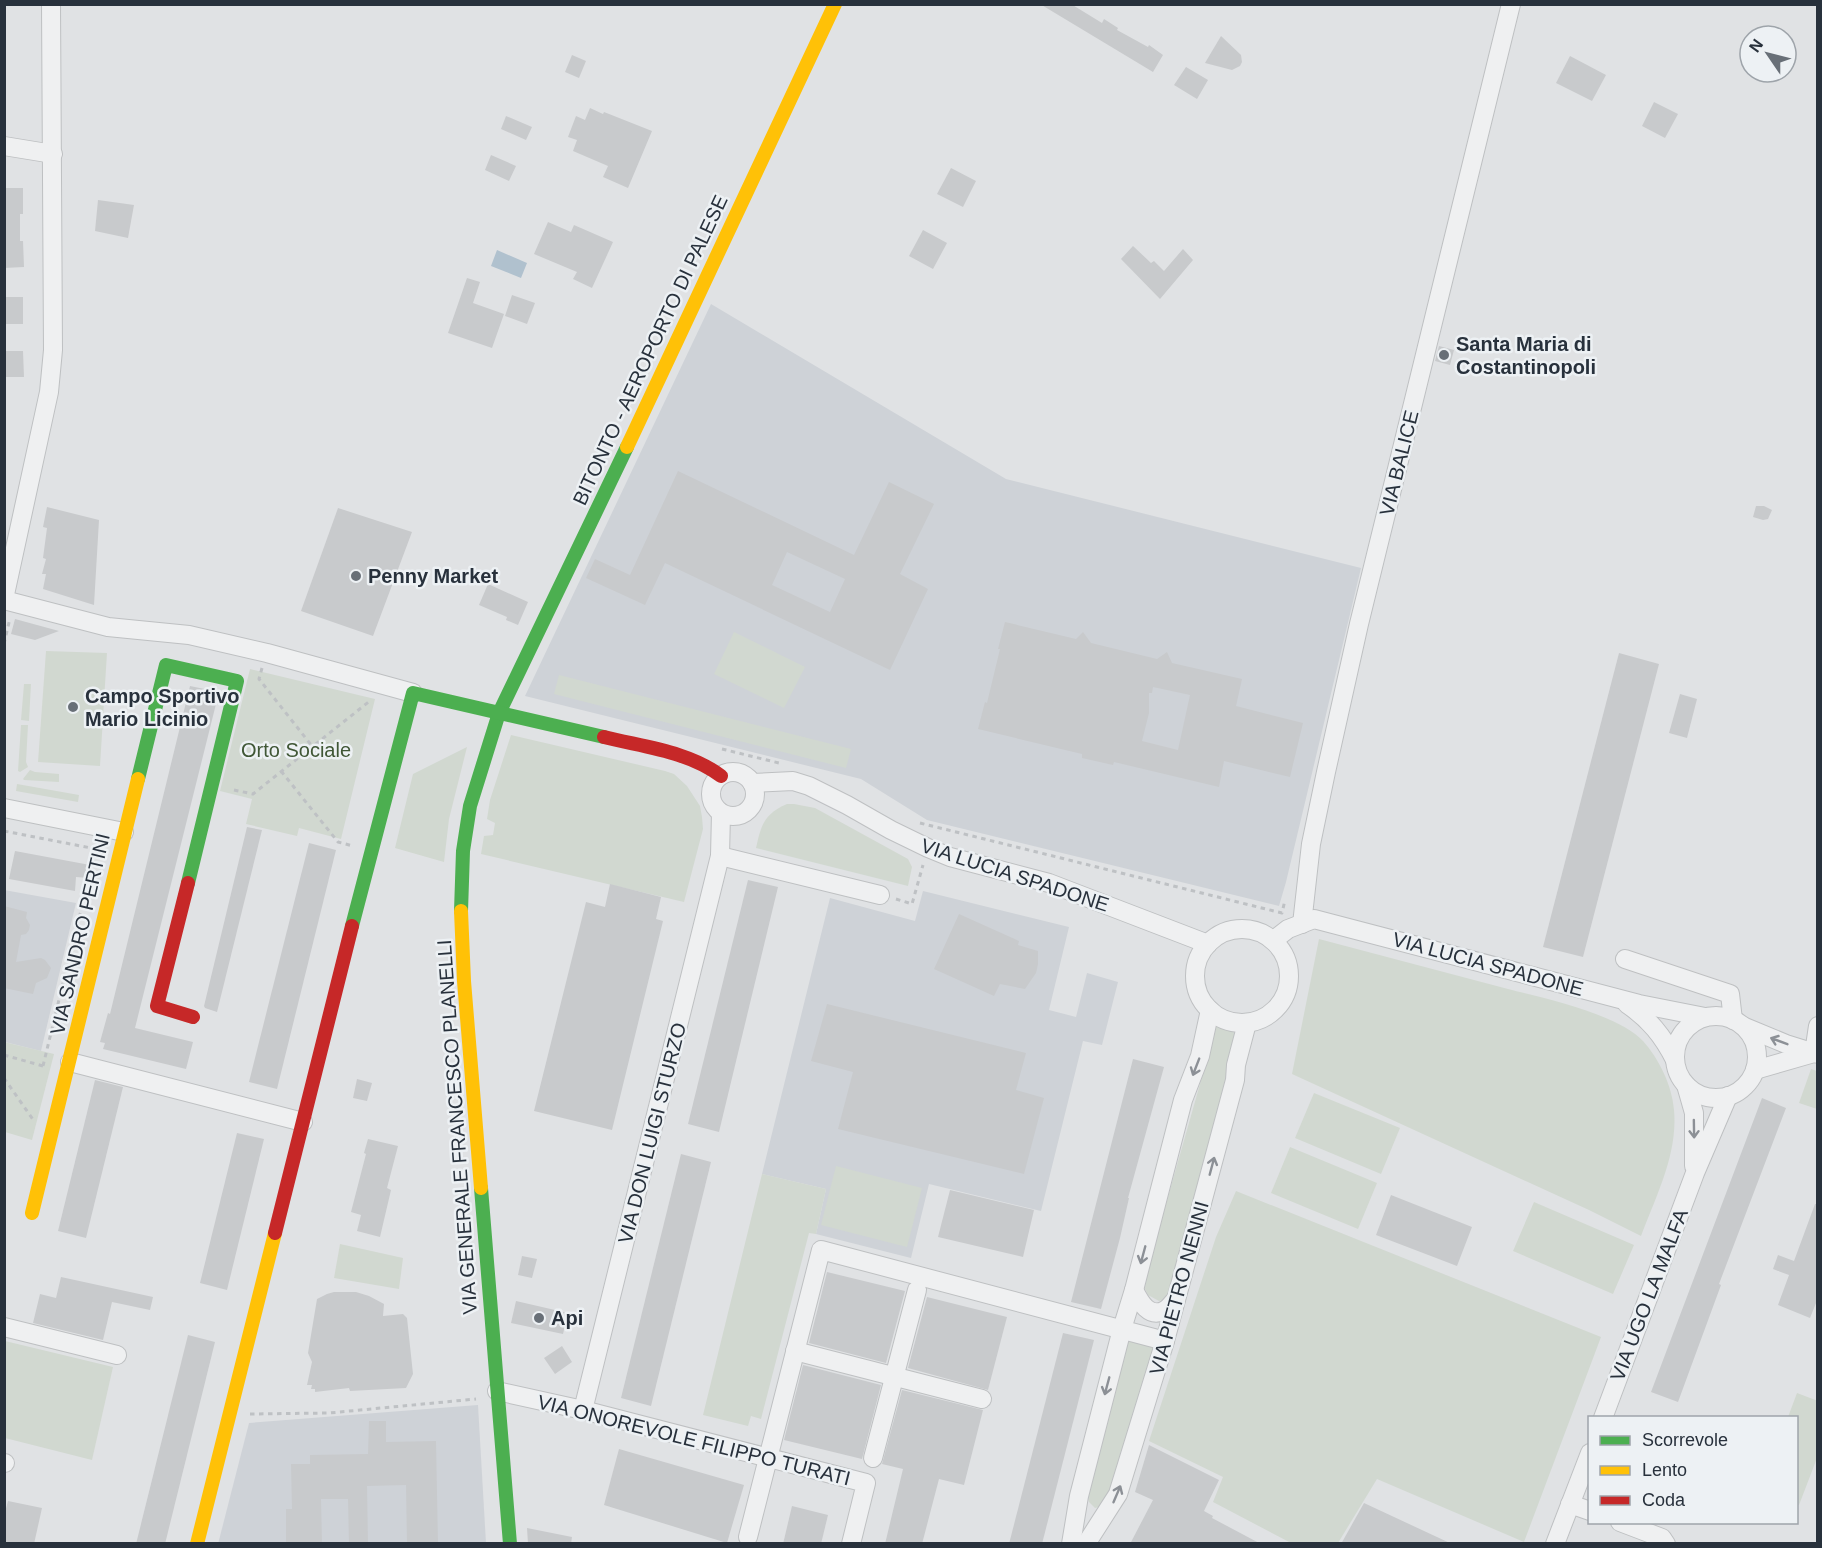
<svg xmlns="http://www.w3.org/2000/svg" width="1822" height="1548" font-family="Arial,sans-serif">
  <rect width="100%" height="100%" fill="#e0e2e4"/>
  <g fill="#ced2d7">
    <path d="M711,304L1006,479L1361,568L1286,882L1279,906L927,820L861,779L525,696Z"/>
    <path d="M4,890L76,903L41,1051L5,1042Z"/>
    <path d="M923,891L1069,927L1049,1010L1076,1017L1087,973L1118,982L1102,1045L1083,1041L1041,1211L929,1184L911,1258L816,1234L826,1189L762,1174L830,898L915,921Z"/>
    <path d="M478,1405L486,1543L218,1544L249,1423Z"/>
  </g>
  <g fill="#d1d8d0">
    <path d="M734,632L805,667L784,708L714,674Z"/>
    <path d="M46,651L107,653L100,766L38,762Z"/>
    <path d="M250,669L375,699L341,839L299,828L297,836L246,824L252,799L220,791Z"/>
    <path d="M559,675L851,749L846,768L554,694Z"/>
    <path d="M24,684H31L29,721L21,720Z"/>
    <path d="M21,725H28L26,762L28,767L20,772L18,771Z"/>
    <path d="M511,735L665,771L674,774L687,786L700,806L702,817L703,829L684,902L481,854L484,836L493,835L495,823L487,819L490,800Z"/>
    <path d="M467,747L449,819L444,862L395,848L413,774Z"/>
    <path d="M30,770L35,772L59,774V782L24,780L23,779Z"/>
    <path d="M17,784L79,795L78,802L16,791Z"/>
    <path d="M787,804H794L815,808L908,859L912,867L908,886L756,848C761,825 764,814 787,804Z"/>
    <path d="M1319,939C1382,956 1445,972 1508,989C1543,998 1618,1014 1643,1041C1659,1059 1672,1085 1674,1110C1678,1154 1656,1196 1641,1236L1589,1210L1292,1074Z"/>
    <path d="M1217,1024L1237,1034L1171,1298L1159,1301L1148,1295L1143,1285Z"/>
    <path d="M4,1042L54,1054L32,1140L5,1132Z"/>
    <path d="M1811,1069L1817,1071V1109L1799,1103Z"/>
    <path d="M1314,1093L1400,1128L1381,1174L1295,1138Z"/>
    <path d="M1290,1147L1377,1183L1358,1229L1271,1193Z"/>
    <path d="M836,1166L922,1188L907,1247L821,1225Z"/>
    <path d="M762,1174L826,1189L816,1234L809,1233L761,1419L751,1416L748,1426L703,1415Z"/>
    <path d="M1236,1191L1601,1337L1524,1542L1377,1479L1338,1543H1291L1213,1502L1223,1477L1149,1441L1216,1237Z"/>
    <path d="M1534,1202L1634,1245L1613,1294L1513,1251Z"/>
    <path d="M340,1244L403,1258L399,1289L334,1278Z"/>
    <path d="M1128,1339L1154,1348L1108,1498L1103,1506L1095,1508L1089,1502L1087,1491Z"/>
    <path d="M5,1341L113,1367L92,1460L5,1438Z"/>
    <path d="M1797,1393L1818,1401L1817,1458L1799,1505L1796,1504V1418L1788,1417Z"/>
  </g>
  <path fill="#b0c1ce" d="M497,250L527,263L521,278L491,266Z"/>
  <g fill="#c8cacc" fill-rule="evenodd">
    <path d="M1040,4H1071L1102,23L1104,19L1118,28L1117,30L1148,47L1149,45L1163,55L1153,72Z"/>
    <path d="M1221,36L1241,55L1242,62L1240,66L1232,70L1205,63Z"/>
    <path d="M572,55L586,61L579,78L565,72Z"/>
    <path d="M1570,56L1606,75L1592,101L1556,83Z"/>
    <path d="M1186,67L1208,80L1197,99L1174,85Z"/>
    <path d="M1654,102L1678,114L1665,138L1642,126Z"/>
    <path d="M590,108L603,114L604,112L652,131L628,188L603,177L608,166L573,151L577,140L568,137L576,116L585,120Z"/>
    <path d="M506,116L532,127L526,140L501,129Z"/>
    <path d="M491,155L516,166L509,181L485,170Z"/>
    <path d="M951,168L976,181L963,207L937,194Z"/>
    <path d="M4,188H23V214H20V241H23L24,267L4,268Z"/>
    <path d="M98,200L134,205L128,238L95,231Z"/>
    <path d="M548,222L571,232L574,225L613,242L592,288L573,279L577,272L534,254Z"/>
    <path d="M923,230L947,243L933,269L909,256Z"/>
    <path d="M1133,246L1151,263L1154,261L1164,271L1183,249L1193,260L1160,299L1121,259Z"/>
    <path d="M467,278L480,282L473,303L504,314L492,348L448,333Z"/>
    <path d="M512,295L535,303L527,324L505,316Z"/>
    <rect x="4" y="297" width="19" height="27"/>
    <path d="M1439,346L1454,350L1450,365L1435,361Z"/>
    <path d="M4,351H23L24,377H4Z"/>
    <path d="M678,471L854,555L889,482L934,504L900,574L928,589L890,670L665,563L645,605L586,578L595,559L630,575ZM787,552L845,579L830,612L772,585Z"/>
    <path d="M1756,506H1764L1772,510L1768,519L1763,520L1753,517Z"/>
    <path d="M47,507L99,520L94,605L43,589L46,574H42L46,559L43,558L47,528L43,527Z"/>
    <path d="M338,508L412,532L373,636L301,611Z"/>
    <path d="M488,584L528,602L518,625L506,620L507,617L479,605Z"/>
    <path d="M15,619L59,631L35,640L11,634Z"/>
    <path d="M1005,622L1076,639L1083,632L1091,643L1157,659L1167,652L1172,663L1242,679L1236,706L1303,723L1290,777L1224,761L1219,787L1114,762L1113,765L1082,758V754L978,729L985,702L987,703L1000,649H998ZM1153,687L1190,695L1178,750L1142,741L1149,713V693H1152Z"/>
    <path d="M1619,653L1659,664L1583,957L1543,947Z"/>
    <path d="M190,686L219,692L135,1028L193,1042L186,1069L103,1049L105,1043L100,1042L108,1013L110,1014Z"/>
    <path d="M1680,694L1697,699L1687,738L1669,733Z"/>
    <path d="M247,827L262,830L217,1012L205,1008L204,1006Z"/>
    <path d="M309,843L336,850L277,1089L249,1082Z"/>
    <path d="M15,851L90,865L89,878L76,877L75,891L9,879Z"/>
    <path d="M748,880L778,887L719,1132L688,1124Z"/>
    <path d="M610,884L661,897L656,919L663,921L612,1130L534,1111L586,902L605,907Z"/>
    <path d="M4,906L27,912L26,918L30,925L29,930L26,934L21,935L16,962L41,958L45,960L51,968L47,978L36,983L33,994L4,988Z"/>
    <path d="M959,914L1019,941L1018,945L1038,951V964L1036,973L1025,989L1000,984L994,996L934,969Z"/>
    <path d="M827,1004L1026,1053L1016,1090L1044,1098L1024,1174L838,1129L853,1072L811,1061Z"/>
    <path d="M1133,1059L1164,1067L1128,1198H1129L1120,1238L1101,1309L1071,1302Z"/>
    <path d="M357,1079L372,1083L367,1101L353,1098Z"/>
    <path d="M95,1080L123,1087L86,1238L58,1231Z"/>
    <path d="M1762,1098L1786,1108L1719,1284L1721,1285L1678,1402L1651,1392Z"/>
    <path d="M237,1133L264,1139L227,1290L200,1283Z"/>
    <path d="M368,1139L398,1146L387,1188L391,1190L380,1237L357,1231L361,1215L351,1212L366,1154L364,1153Z"/>
    <path d="M681,1154L711,1162L651,1406L621,1398Z"/>
    <path d="M950,1190L1034,1210L1023,1257L938,1237Z"/>
    <path d="M1391,1195L1472,1227L1457,1266L1376,1235Z"/>
    <path d="M1815,1204H1818V1298L1810,1318L1778,1305L1789,1275L1773,1269L1778,1255L1794,1261Z"/>
    <path d="M522,1256L537,1259L532,1278L518,1275Z"/>
    <path d="M827,1272L905,1291L886,1363L809,1343Z"/>
    <path d="M61,1277L153,1297L150,1310L112,1302L103,1340L33,1323L40,1294L56,1298Z"/>
    <path d="M334,1292H356L369,1296L384,1304L383,1316L403,1314L407,1318L413,1374L406,1388L350,1391L349,1388L315,1392V1389H311L312,1385H307L312,1362L308,1353L317,1299L327,1294Z"/>
    <path d="M927,1297L1007,1317L988,1390L908,1368Z"/>
    <path d="M516,1301L568,1313L563,1334L511,1323Z"/>
    <path d="M1063,1333L1094,1340L1042,1544H1009Z"/>
    <path d="M188,1335L215,1342L165,1544H136Z"/>
    <path d="M562,1346L572,1362L555,1374L544,1358Z"/>
    <path d="M803,1365L881,1385L862,1459L784,1440Z"/>
    <path d="M902,1390L983,1410L964,1485L939,1479L922,1544H885L903,1469L882,1464Z"/>
    <path d="M369,1421H386V1442L436,1441L438,1544H407L406,1485L367,1486L368,1544H349L348,1499H321L322,1544H286V1509H292L291,1464H310V1455L368,1454Z"/>
    <path d="M1149,1445L1219,1480L1204,1511L1213,1516L1212,1518L1261,1544H1130L1153,1500L1135,1492Z"/>
    <path d="M619,1449L744,1485L727,1543L604,1505Z"/>
    <path d="M8,1501L42,1508L34,1544H4V1516Z"/>
    <path d="M1364,1503L1452,1544H1341Z"/>
    <path d="M792,1506L828,1515L821,1544H783Z"/>
    <path d="M527,1528L572,1537L571,1544H528Z"/>
  </g>
  <g fill="none" stroke-linecap="round" stroke-linejoin="round">
    <defs>
      <g id="street">
        <path d="M4,146L53,154"/>
        <path d="M4,599L49,392L53,350L51,4"/>
        <path d="M4,600L108,627L189,635L267,653L413,693"/>
        <circle cx="733" cy="794" r="22"/>
        <path d="M752,783L793,781L809,786L847,805L891,830L928,848L950,857L1049,883L1208,944"/>
        <path d="M4,808L124,832"/>
        <path d="M720,856L880,895"/>
        <path d="M1302,924L1311,844L1326,772L1359,624L1511,4"/>
        <circle cx="1242" cy="976" r="47"/>
        <path d="M1275,939L1288,929L1314,919L1639,1004L1705,1017"/>
        <path d="M1625,959L1730,994L1733,1020"/>
        <path d="M1627,1004C1649,1019 1663,1036 1675,1060"/>
        <circle cx="1716" cy="1057" r="41"/>
        <path d="M1745,1027L1786,1044L1818,1054"/>
        <path d="M1814,1053L1818,1026"/>
        <path d="M70,1062L303,1122"/>
        <path d="M1755,1070L1814,1053"/>
        <path d="M1686,1085L1694,1113V1166"/>
        <path d="M1134,1290C1140,1302 1149,1319 1165,1310C1169,1308 1173,1302 1176,1299"/>
        <path d="M4,1327L117,1355"/>
        <path d="M795,1351L982,1399"/>
        <path d="M497,1391L583,1410L866,1483L851,1544"/>
        <path d="M583,1410L720,856L721,813"/>
        <path d="M1603,1418L1695,1173L1728,1096"/>
        <path d="M873,1458L917,1290"/>
        <path d="M4,1463H5"/>
        <path d="M1570,1504L1590,1511"/>
        <path d="M1620,1522L1662,1538L1666,1544"/>
        <path d="M748,1537L821,1250L1165,1341"/>
        <path d="M1071,1544L1079,1496L1122,1329L1134,1290L1183,1100L1200,1056L1210,1010"/>
        <path d="M1086,1544L1118,1494L1165,1341L1235,1080L1236,1065L1247,1023"/>
        <path d="M1555,1544L1590,1453"/>
      </g>
    </defs>
    <use href="#street" stroke="#bec0c2" stroke-width="20"/>
    <g stroke="#bec1c4" stroke-width="3" stroke-dasharray="4.5 4.5" stroke-linecap="butt">
      <path d="M4,644L10,618"/>
      <path d="M262,668L259,679L312,746"/>
      <path d="M722,749L779,763"/>
      <path d="M281,771L338,842L353,846"/>
      <path d="M234,790L253,794L371,700"/>
      <path d="M920,823L1282,913L1285,900"/>
      <path d="M4,831L91,848L96,852L97,854"/>
      <path d="M896,899L912,904L923,865"/>
      <path d="M4,1055L43,1066"/>
      <path d="M43,1066L79,917L84,903"/>
      <path d="M4,1078L34,1121"/>
      <path d="M250,1414L329,1413L476,1399"/>
    </g>
    <use href="#street" stroke="#eff0f1" stroke-width="18"/>
    <g stroke="#4caf50" stroke-width="14">
      <path d="M138,779L166,665L237,681L188,883"/>
      <path d="M461,911L463,851L470,806L499,713L627,447"/>
      <path d="M352,926L413,693L604,737"/>
      <path d="M481,1188L510,1544"/>
    </g>
    <g stroke="#ffc107" stroke-width="14">
      <path d="M627,447L835,4"/>
      <path d="M461,911L464,981L481,1188"/>
      <path d="M32,1213L138,779"/>
      <path d="M197,1544L275,1233"/>
    </g>
    <g stroke="#c62828" stroke-width="14">
      <path d="M604,737C643,747 688,751 721,776"/>
      <path d="M188,883L157,1006L193,1017"/>
      <path d="M275,1233L352,926"/>
    </g>
  </g>
  <defs><path id="oneway-shaft" d="M-6 0H5M1.5-3L5.5 0L1.5 3" fill="none" stroke-width="1.6" stroke-linecap="round" stroke-linejoin="round" transform="scale(1.5)"/></defs>
  <g stroke="#8c9096">
    <use href="#oneway-shaft" transform="translate(1779 1041) rotate(-159)"/>
    <use href="#oneway-shaft" transform="translate(1196 1067) rotate(111)"/>
    <use href="#oneway-shaft" transform="translate(1694 1129) rotate(89)"/>
    <use href="#oneway-shaft" transform="translate(1212 1166) rotate(-75)"/>
    <use href="#oneway-shaft" transform="translate(1143 1255) rotate(105)"/>
    <use href="#oneway-shaft" transform="translate(1107 1386) rotate(105)"/>
    <use href="#oneway-shaft" transform="translate(1117 1494) rotate(-67)"/>
  </g>
  <g fill="#686f77" stroke="#edf1f4" stroke-width="2">
    <circle cx="1444" cy="355" r="6"/>
    <circle cx="356" cy="576" r="6"/>
    <circle cx="73" cy="707" r="6"/>
    <circle cx="539" cy="1318" r="6"/>
  </g>
  <g text-anchor="middle" stroke-width="5" stroke-linejoin="round" paint-order="stroke">
    <g font-size="20" font-weight="bold" fill="#28313c" stroke="#edf1f4" text-anchor="start">
      <text x="1456" y="351">Santa Maria di<tspan x="1456" dy="23">Costantinopoli</tspan></text>
      <text x="368" y="583">Penny Market</text>
      <text x="85" y="703">Campo Sportivo<tspan x="85" dy="23">Mario Licinio</tspan></text>
      <text x="551" y="1325">Api</text>
    </g>
    <g font-size="20" fill="#28313c" stroke="#edf1f4">
      <text transform="translate(650 350) rotate(-65)" y="7">BITONTO - AEROPORTO DI PALESE</text>
      <text transform="translate(1399 463) rotate(-76)" y="7">VIA BALICE</text>
      <text transform="translate(1015 875) rotate(18)" y="7">VIA LUCIA SPADONE</text>
      <text transform="translate(80 934) rotate(-77)" y="7">VIA SANDRO PERTINI</text>
      <text transform="translate(1488 964) rotate(15)" y="7">VIA LUCIA SPADONE</text>
      <text transform="translate(457 1127) rotate(-94)" y="7">VIA GENERALE FRANCESCO PLANELLI</text>
      <text transform="translate(652 1133) rotate(-76)" y="7">VIA DON LUIGI STURZO</text>
      <text transform="translate(1179 1288) rotate(-75)" y="7">VIA PIETRO NENNI</text>
      <text transform="translate(1649 1295) rotate(-69)" y="7">VIA UGO LA MALFA</text>
      <text transform="translate(694 1440) rotate(14)" y="7">VIA ONOREVOLE FILIPPO TURATI</text>
    </g>
    <g font-size="20" fill="#405736" stroke="#edf1f4">
      <text x="296" y="757">Orto Sociale</text>
    </g>
  </g>
  <rect width="1822" height="1548" fill="none" stroke="#28313c" stroke-width="12"/>
  <rect x="1588" y="1416" width="210" height="108" fill="#edf1f4" stroke="#9ea4aa" stroke-width="1.5"/>
  <rect x="1600" y="1436" width="30" height="9" fill="#4caf50" stroke="#9ea4aa" stroke-width="1.5"/>
  <text x="1642" y="1446" font-size="18" fill="#28313c">Scorrevole</text>
  <rect x="1600" y="1466" width="30" height="9" fill="#ffc107" stroke="#9ea4aa" stroke-width="1.5"/>
  <text x="1642" y="1476" font-size="18" fill="#28313c">Lento</text>
  <rect x="1600" y="1496" width="30" height="9" fill="#c62828" stroke="#9ea4aa" stroke-width="1.5"/>
  <text x="1642" y="1506" font-size="18" fill="#28313c">Coda</text>
  <g transform="translate(1768 54) rotate(305)"><circle r="28" fill="#edf1f4" stroke="#9ea4aa" stroke-width="1.5"/>
  <path d="M0-4.5L10 22L0 15L-10 22Z" fill="#686f77"/>
  <text y="-9" font-size="16" font-weight="bold" text-anchor="middle" fill="#28313c">N</text>
  </g>
</svg>
